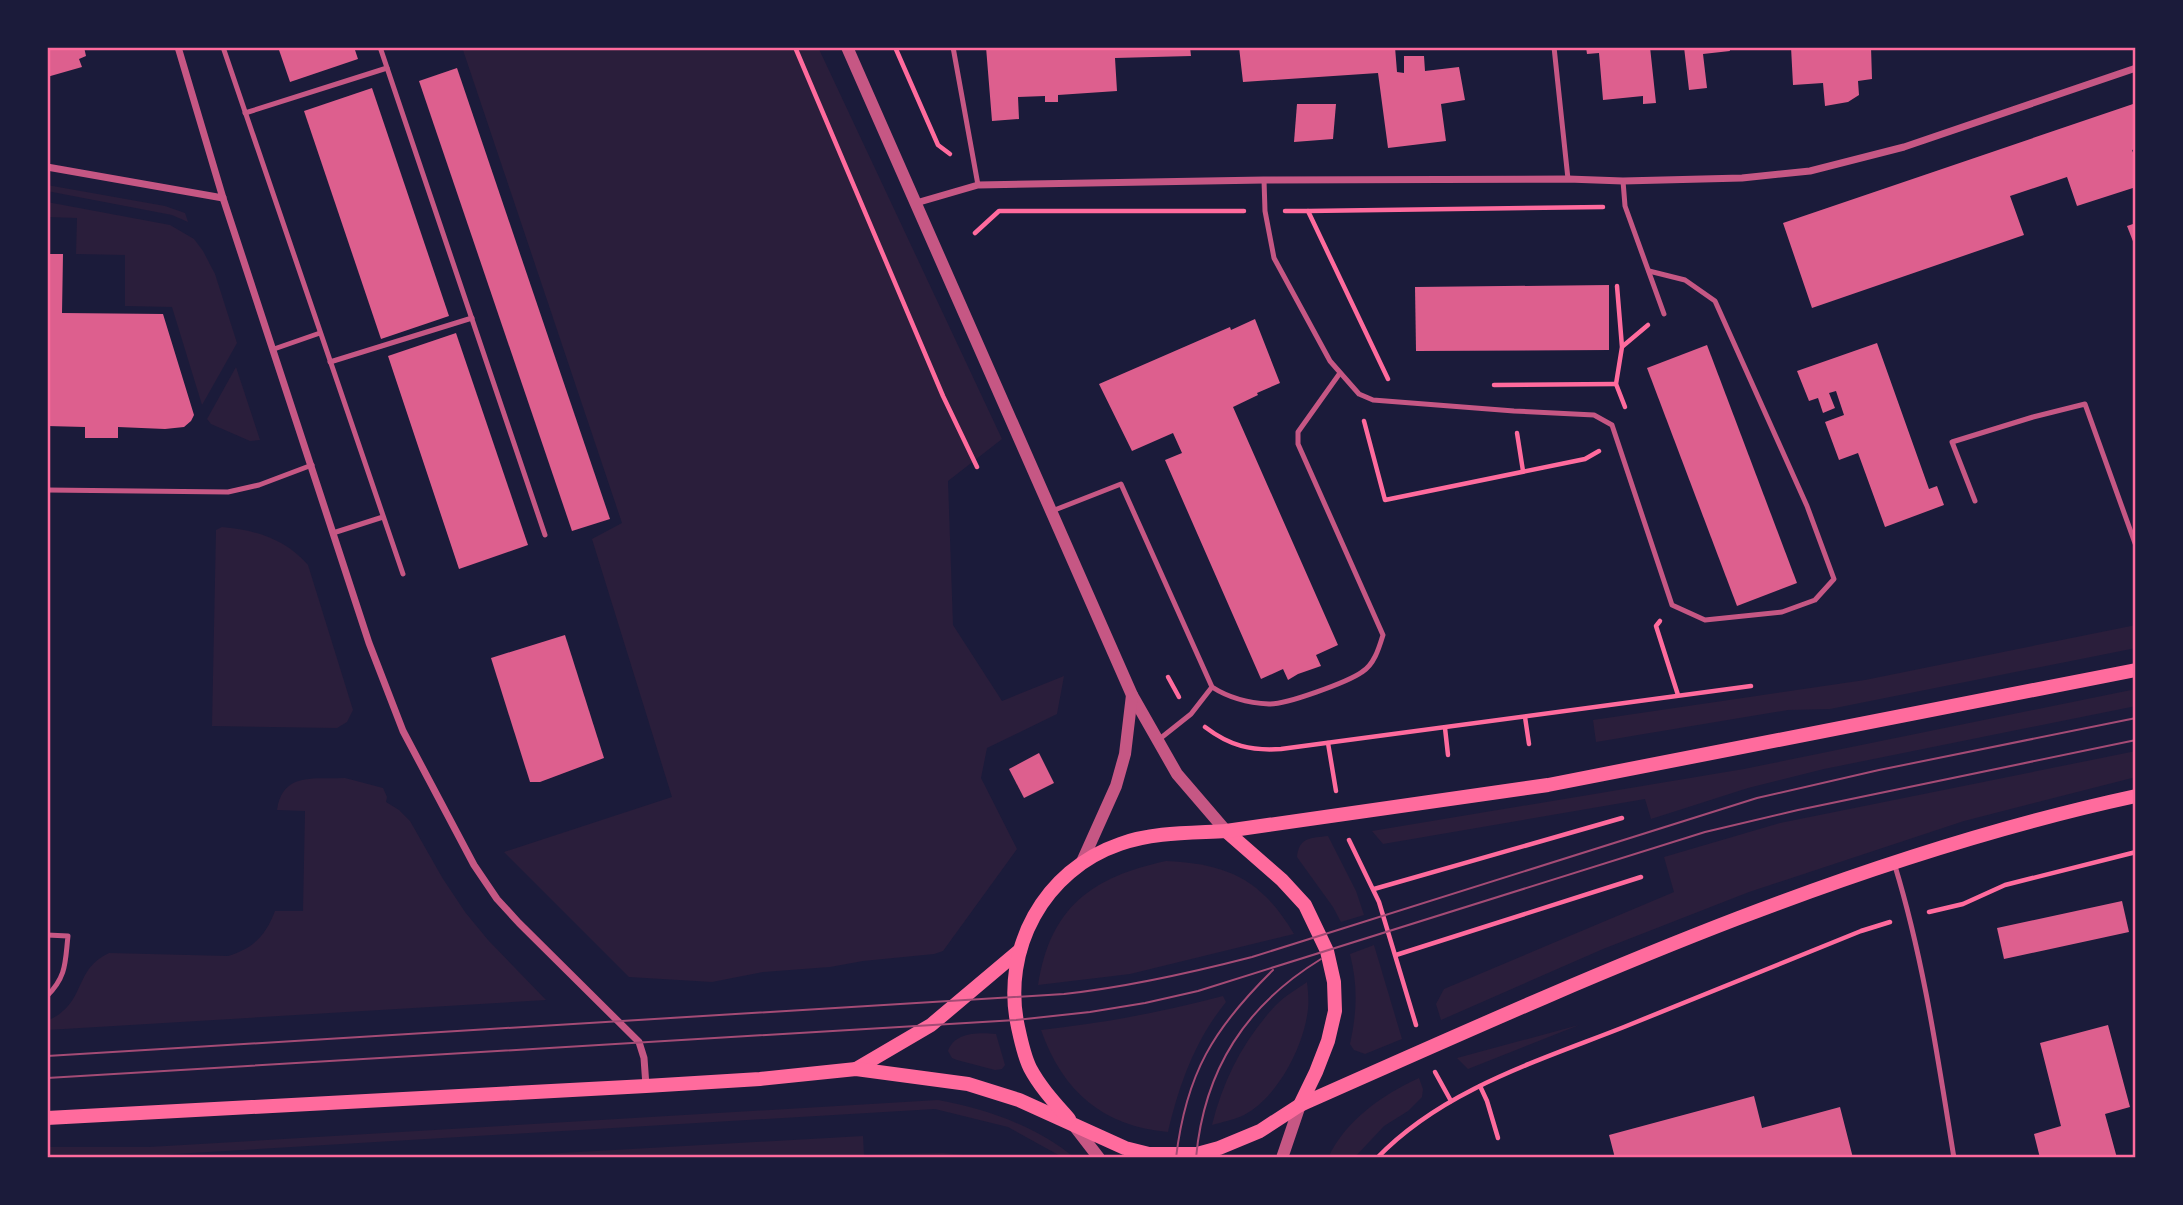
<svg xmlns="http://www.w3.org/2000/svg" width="2183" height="1205" font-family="Cabin,sans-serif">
  <rect width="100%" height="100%" fill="#1b1b3a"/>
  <g fill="#2a1e3b">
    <path d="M462,47H818L1002,439L948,481L953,625L1002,701L1064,676L1057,714L987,748L981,778L1017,849L943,951L934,954L863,961L830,967L763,972L712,982L629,977L504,852L672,797L592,539L622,523Z"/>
    <path d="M47,185L165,206L185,213L188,222L172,215L47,191Z"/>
    <path d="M47,202L170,225L194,239L203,251L215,274L237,343L202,405L172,307L125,306V255L76,254L77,218L47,217Z"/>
    <path d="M236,367L260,440L250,441L211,424L207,419Z"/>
    <path d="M222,527C256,530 285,539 308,565L353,710L347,722L337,728L212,726L216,530Z"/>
    <path d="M2136,625V648L1830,709L1788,710L1596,742L1593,720L1865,680Z"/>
    <path d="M2136,689V706L1824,769L1748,788L1651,819L1645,799L1383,844L1372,831L1744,769Z"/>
    <path d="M2136,751V777L1964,821L1749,892L1603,949L1441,1020L1436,1004L1444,989L1674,892L1664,857L1780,823Z"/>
    <path d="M345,778L383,788L387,797L386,802L399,810L410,821L443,879L465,912L488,940L546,1000L47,1030V1021C88,1003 72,970 109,953L228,956C253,949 266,935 275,911H303L305,811L277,810C283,771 315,780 345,778Z"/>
    <path d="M1328,836L1356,891L1364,915L1341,922L1333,907L1297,857C1299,837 1311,838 1328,836Z"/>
    <path d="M1166,861C1228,864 1261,879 1294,934L1130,974L1038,985C1050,907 1092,877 1166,861Z"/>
    <path d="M1374,945L1402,1039L1365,1054L1354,1050L1350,1044C1357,1012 1358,986 1350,954Z"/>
    <path d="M1307,982C1308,991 1309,1001 1308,1009C1304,1046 1278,1097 1244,1115C1234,1120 1222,1122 1212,1125C1223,1080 1244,1039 1276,1005C1285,996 1297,989 1307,982Z"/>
    <path d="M1223,996L1226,1002C1195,1040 1179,1085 1168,1132C1103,1126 1063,1092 1041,1030C1104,1023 1163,1012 1223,996Z"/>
    <path d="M1579,1025L1468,1069L1457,1058Z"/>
    <path d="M996,1034L1005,1065L1002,1069L995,1070L957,1060L952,1058L948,1051C954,1032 979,1032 996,1034Z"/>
    <path d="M1419,1078L1423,1089L1422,1097L1408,1111L1384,1126L1354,1158H1328C1346,1120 1382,1095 1419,1078Z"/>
    <path d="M938,1100C987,1109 1036,1126 1075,1158H1064L1008,1127L935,1109L106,1158H47V1147H149Z"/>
    <path d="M863,1136L864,1155L943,1153L995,1158H472Z"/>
  </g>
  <g fill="#dd5f8e">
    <path d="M47,47H84L86,56L79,59L82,67L47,77Z"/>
    <path d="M278,47H354L358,59L290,82Z"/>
    <path d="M986,47H1190L1191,56L1115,58L1117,91L1058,95V102H1045V96L1018,97L1019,119L992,121Z"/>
    <path d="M1239,47H1395L1397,72L1404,73V56H1424L1425,71L1459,67L1465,100L1441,104L1446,141L1388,148L1378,73L1243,82Z"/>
    <path d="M1586,47H1650L1656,103L1643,104V96L1603,100L1599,53L1587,54Z"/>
    <path d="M1684,47H1729L1730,51L1703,54L1707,88L1689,90Z"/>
    <path d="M1791,47H1871L1872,79L1858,81L1859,95L1848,102L1825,106L1823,83L1793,85Z"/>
    <path d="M457,68L610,519L572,531L419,81Z"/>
    <path d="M372,88L449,316L381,339L304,111Z"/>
    <path d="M2136,103V149L2132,150L2136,161V187L2077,206L2067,177L2010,196L2024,235L1812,308L1783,223Z"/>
    <path d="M1297,104H1336L1333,139L1294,142Z"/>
    <path d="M2136,223V249L2127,226Z"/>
    <path d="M47,254H63L62,313L163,314L194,415L191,421L184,427L165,429L118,427V438H85V427L47,426Z"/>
    <path d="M1609,285V350L1416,351L1415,287Z"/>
    <path d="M1255,319L1280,383L1257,393L1258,395L1233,407L1338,645L1316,655L1321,666L1298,674L1288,680L1283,669L1261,679L1165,460L1182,453L1173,433L1132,451L1099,384L1230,327L1231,330Z"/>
    <path d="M456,333L528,545L459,569L388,356Z"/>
    <path d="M1877,343L1929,489L1937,486L1944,505L1885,527L1858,453L1839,460L1825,422L1844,415L1836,391L1829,393L1835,408L1823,413L1818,398L1809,401L1797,371Z"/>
    <path d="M1707,345L1797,583L1737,606L1647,368Z"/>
    <path d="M565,635L604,758L540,782H530L491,658Z"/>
    <path d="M1039,753L1054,783L1024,798L1009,769Z"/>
    <path d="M2122,901L2129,932L2004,959L1997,928Z"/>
    <path d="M2108,1025L2130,1107L2105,1114L2117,1158H2040L2034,1134L2061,1126L2040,1043Z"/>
    <path d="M1754,1096L1762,1128L1840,1107L1853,1158H1615L1609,1135Z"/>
  </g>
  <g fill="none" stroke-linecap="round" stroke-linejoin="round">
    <g stroke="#ff6b9d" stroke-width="4.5">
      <path d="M795,47L943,396L977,467"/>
      <path d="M895,47L938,145L950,154"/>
      <path d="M1285,211H1308"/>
      <path d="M975,233L999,211H1244"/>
      <path d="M1617,286L1622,347L1616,384L1625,407"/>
      <path d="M1623,346L1648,325"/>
      <path d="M1388,379L1308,211L1603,207"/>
      <path d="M1494,385L1616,384"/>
      <path d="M1364,421L1385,500L1585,459L1599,451"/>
      <path d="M1517,433L1523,471"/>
      <path d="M1660,621L1656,626L1678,695"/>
      <path d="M1168,677L1179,697"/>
      <path d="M1525,717L1529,744"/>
      <path d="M1205,727C1230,746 1251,751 1281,749L1751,686"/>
      <path d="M1445,728L1448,755"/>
      <path d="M1328,743L1336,791"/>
      <path d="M1349,840L1379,902L1416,1025"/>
      <path d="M1374,889L1622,818"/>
      <path d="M1929,912L1963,904L2005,885L2136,852"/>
      <path d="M1396,955L1641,877"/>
      <path d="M1435,1072L1451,1101"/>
      <path d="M1480,1086L1487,1101L1498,1138"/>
      <path d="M1377,1158C1442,1090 1538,1061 1624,1027C1703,995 1782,963 1861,931L1890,922"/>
    </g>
    <g stroke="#c65784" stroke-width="5">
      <path d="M380,47L545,535"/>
      <path d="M953,47L978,185"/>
      <path d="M1554,47L1568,179"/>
      <path d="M224,50L403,574"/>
      <path d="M245,113L387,68"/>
      <path d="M1264,180L1265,211L1274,258L1330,361L1359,394L1373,400L1514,411L1594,415L1612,425L1672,605L1705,620L1782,612L1815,600L1834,579L1807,506L1715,301L1685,280L1649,271"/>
      <path d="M1623,181L1625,206L1664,314"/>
      <path d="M274,349L320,333"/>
      <path d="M330,362L472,318"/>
      <path d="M47,490L228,492L259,485L312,465"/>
      <path d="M1975,501L1952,442L2033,417L2085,404L2136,546"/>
      <path d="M1052,511L1121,484L1212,687C1229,698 1249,703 1269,704C1285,705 1348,682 1362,672C1374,665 1379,648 1383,635L1298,444V432L1340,373"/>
      <path d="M333,533L383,517"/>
      <path d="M1157,741L1191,714L1212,687"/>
      <path d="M1895,866C1924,961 1938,1060 1954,1158"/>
      <path d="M47,935L68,936C65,962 67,976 47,996"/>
    </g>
    <g stroke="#c65784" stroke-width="7">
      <path d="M178,47L223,198L369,643L403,731L474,865L497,899L519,923L639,1042L644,1058L646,1086"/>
      <path d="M47,167L223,198"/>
      <path d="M916,203L978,185L1264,180L1568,179L1623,181L1742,178L1810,171L1904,147L2136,68"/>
    </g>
    <g stroke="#c65784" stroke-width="12">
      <path d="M847,47L1132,695L1177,774L1226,831"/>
      <path d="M1081,864L1116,786L1125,754L1132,695"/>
      <path d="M1072,1123L1099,1158"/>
      <path d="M1282,1158L1300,1105"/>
    </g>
    <g stroke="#ff6b9d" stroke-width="14">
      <path d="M856,1069L931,1025L1020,950"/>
      <path d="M1300,1105C1571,985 1844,859 2136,796"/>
      <path d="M47,1118L646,1086L760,1079L856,1069L968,1084L1019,1100L1125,1148L1149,1154H1197L1219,1148L1260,1131L1300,1105L1316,1072L1328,1041L1335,1011L1334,982L1327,951L1305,905L1282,880L1226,831"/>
      <path d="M1069,1119C1055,1103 1040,1087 1030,1068C1024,1056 1021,1041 1018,1027C1001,949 1044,870 1120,844C1153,832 1192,833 1226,831L1548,785L2136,670"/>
    </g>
    <g stroke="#a44b75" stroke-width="2">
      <path d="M47,1056L1064,994C1128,987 1190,973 1252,957L1757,798L1879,770L2136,718"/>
      <path d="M47,1078L1016,1020L1090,1012L1145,1003L1198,991L1705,832L1798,810L2136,740"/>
      <path d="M1176,1158C1186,1073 1214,1028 1273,970"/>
      <path d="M1196,1158C1204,1069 1246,1005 1321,959"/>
    </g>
  </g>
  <rect width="2183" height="1205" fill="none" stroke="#1b1b3a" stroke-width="98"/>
  <rect x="49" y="49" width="2085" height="1107" fill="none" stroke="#ff6b9d" stroke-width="2.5"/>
</svg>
